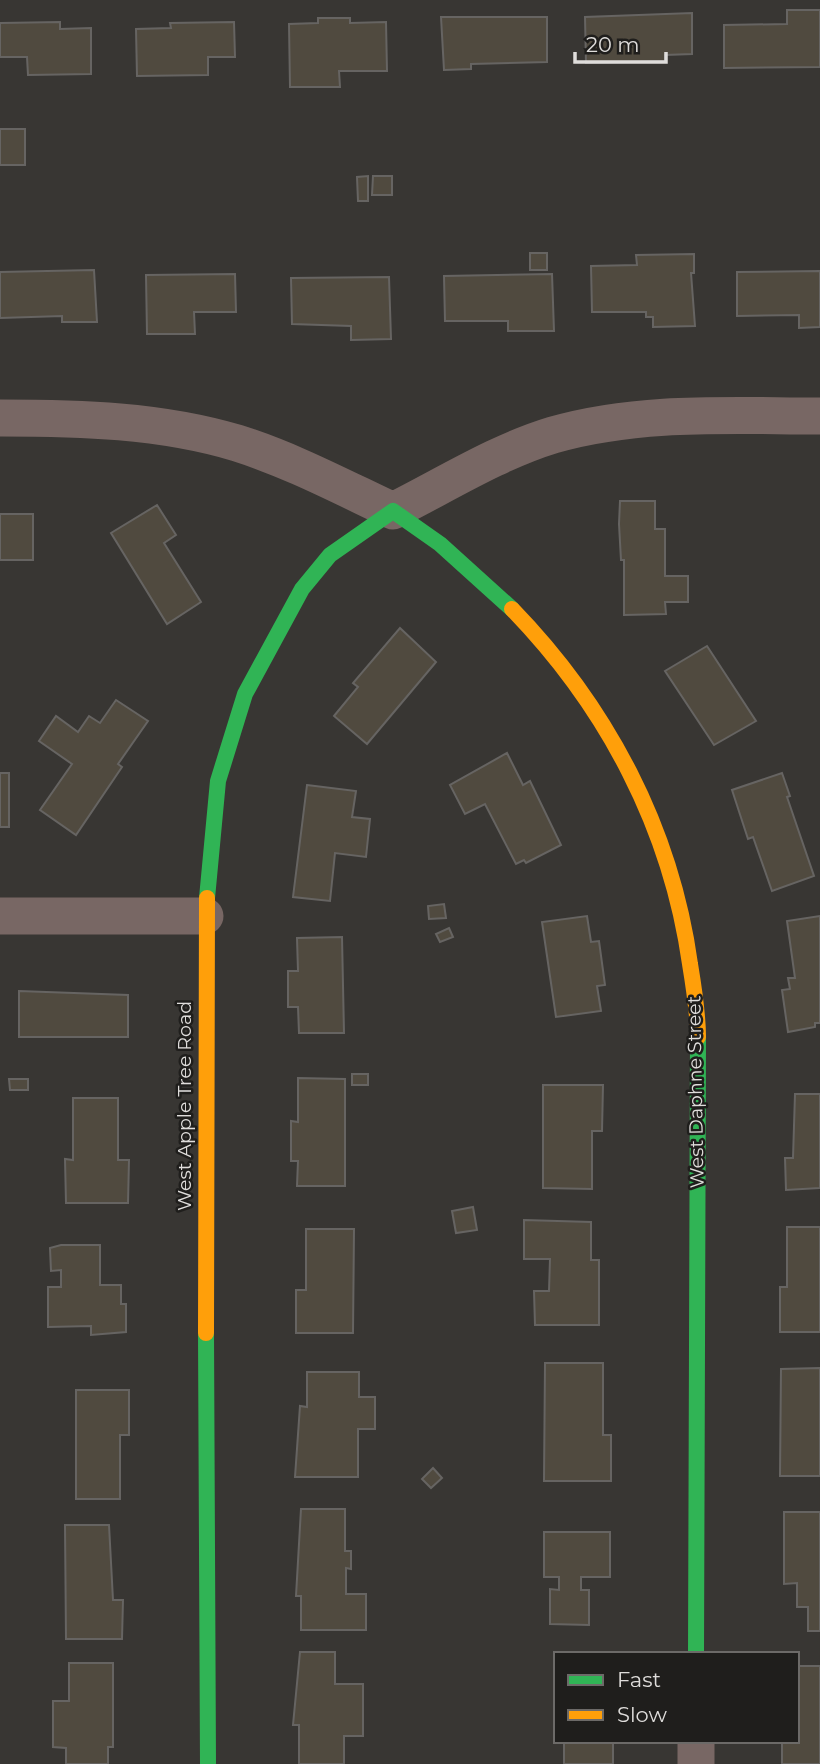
<svg xmlns="http://www.w3.org/2000/svg" width="820" height="1764" font-family="Montserrat,sans-serif">
  <rect width="100%" height="100%" fill="#383633"/>
  <g fill="#504a3f" stroke="#666462" stroke-width="2">
    <path d="M787,10H820V67L724,68V25L787,24Z"/>
    <path d="M692,13V54L665,55V61L586,63L585,17Z"/>
    <path d="M441,17H547V62L471,64V69L444,70Z"/>
    <path d="M318,18H350V23L386,22L387,71H339L340,87H290L289,24L318,23Z"/>
    <path d="M60,22V29L91,28V74L28,75L27,57H0V23Z"/>
    <path d="M234,22L235,57H208V75L137,76L136,29L171,28L170,23Z"/>
    <rect x="0" y="129" width="25" height="36"/>
    <path d="M368,176V201H358L357,177Z"/>
    <path d="M373,176H392V195H372Z"/>
    <rect x="530" y="253" width="17" height="17"/>
    <path d="M694,254V273H691L695,326L653,327V317H646V312H592L591,266L637,265L636,255Z"/>
    <path d="M94,270L97,322H62V316L0,318V272Z"/>
    <path d="M820,271V327L799,328V315L737,316V272Z"/>
    <path d="M235,274L236,312H194L195,334H147L146,275Z"/>
    <path d="M552,274L554,331H508V321H445L444,276Z"/>
    <path d="M389,277L391,339L351,340V326L292,324L291,278Z"/>
    <path d="M620,501H655V529H665V576H688V602H665L666,614L624,615V560H621L619,524Z"/>
    <path d="M157,505L176,535L164,543L201,602L167,624L111,533Z"/>
    <rect x="0" y="514" width="33" height="46"/>
    <path d="M400,628L436,662L367,744L334,716L358,687L353,683Z"/>
    <path d="M707,646L756,721L714,745L665,671Z"/>
    <path d="M116,700L148,721L118,764L122,767L76,835L40,810L72,764L39,741L56,716L78,732L89,716L100,723Z"/>
    <path d="M507,753L523,785L530,781L561,845L526,863L524,860L516,864L485,804L465,814L450,785Z"/>
    <rect x="0" y="773" width="9" height="54"/>
    <path d="M782,773L790,796L787,797L814,876L772,891L753,837L748,839L732,790Z"/>
    <path d="M307,785L356,791L352,817L370,819L366,857L335,853L330,901L293,897Z"/>
    <path d="M444,904L446,918L429,919L428,906Z"/>
    <path d="M587,916L591,942L599,941L605,985L597,986L601,1011L556,1017L542,922Z"/>
    <path d="M820,916V1023H815V1027L788,1032L782,990L790,989L788,978H795L787,921Z"/>
    <path d="M449,928L453,937L440,942L436,934Z"/>
    <path d="M342,937L344,1033H299L298,1007H288V971H298L297,938Z"/>
    <path d="M19,991L128,995V1037H19Z"/>
    <rect x="352" y="1074" width="16" height="11"/>
    <path d="M298,1078L345,1079V1186H297L298,1161H291V1121L298,1122Z"/>
    <path d="M9,1079H28V1090H10Z"/>
    <path d="M543,1085H603L602,1131H592V1189L543,1188Z"/>
    <path d="M795,1094H820V1188L786,1190L785,1158H793Z"/>
    <path d="M73,1098H118V1160H129L128,1203H66L65,1159L73,1160Z"/>
    <path d="M473,1207L477,1230L456,1233L452,1211Z"/>
    <path d="M524,1220L591,1222V1260H599V1325H535L534,1291H549L550,1259H524Z"/>
    <path d="M787,1227H820V1332H780V1287H787Z"/>
    <path d="M306,1229H354L353,1333H296V1290H306Z"/>
    <path d="M61,1245H100V1285H121V1304H126V1332L91,1335V1326L48,1327V1287H61V1270L51,1271L50,1248Z"/>
    <path d="M545,1363H603V1435H611V1481H544Z"/>
    <path d="M820,1368V1476H780L781,1369Z"/>
    <path d="M307,1372H359V1397H375V1429H358V1477H295L300,1406L307,1407Z"/>
    <path d="M76,1390H129V1435H120V1499H76Z"/>
    <path d="M433,1468L442,1478L431,1488L422,1479Z"/>
    <path d="M301,1509H345V1551H351V1569L346,1568V1594H366V1630H301V1596H296Z"/>
    <path d="M784,1512H820V1631H808V1607H797V1583L784,1584Z"/>
    <path d="M65,1525H109L113,1600H123L122,1639H66Z"/>
    <path d="M544,1532H610V1577H581V1590H589V1625L550,1624V1589L559,1590V1577H544Z"/>
    <path d="M300,1652H335V1684H363V1736H344V1764H299V1725H293Z"/>
    <path d="M69,1663H113V1747H108V1764H66V1748L53,1747V1701H69Z"/>
    <path d="M797,1666H820V1764H782V1741H797Z"/>
    <rect x="564" y="1741" width="49" height="23"/>
  </g>
  <g fill="none" stroke-linecap="round" stroke-linejoin="round">
    <g stroke="#786764" stroke-width="37">
      <path d="M0,418C80,418 160,420 237,443C291,460 342,487 393,511C445,485 497,452 553,435C640,410 731,416 820,416"/>
      <path d="M0,916H205"/>
      <path d="M696,1764V1741"/>
    </g>
    <g stroke="#30b455" stroke-width="16">
      <path d="M207,898L218,781L245,694L302,589L330,555L393,511L440,544L512,609"/>
      <path d="M206,1333L208,1764"/>
      <path d="M696,1654L698,1037"/>
    </g>
    <g stroke="#ff9f0a" stroke-width="16">
      <path d="M512,609C607,707 671,828 690,964C694,988 698,1013 698,1037"/>
      <path d="M206,1333L207,898"/>
    </g>
  </g>
  <g text-anchor="middle" stroke-width="5" stroke-linejoin="round" paint-order="stroke">
    <g font-size="19" fill="#dfdddb" stroke="#1f1e1c">
      <text transform="translate(695 1092) rotate(-91)" y="7">West Daphne Street</text>
      <text transform="translate(184 1106) rotate(-90)" y="7">West Apple Tree Road</text>
    </g>
  </g>
  <rect x="554" y="1652" width="245" height="91" fill="#1f1e1c" stroke="#6c6a68" stroke-width="2"/>
  <rect x="568" y="1675" width="35" height="10" fill="#30b455" stroke="#6c6a68" stroke-width="2"/>
  <text x="617" y="1687" font-size="21" fill="#dfdddb">Fast</text>
  <rect x="568" y="1710" width="35" height="10" fill="#ff9f0a" stroke="#6c6a68" stroke-width="2"/>
  <text x="617" y="1722" font-size="21" fill="#dfdddb">Slow</text>
  <path d="M575 52v10h91v-10" fill="none" stroke="#dfdddb" stroke-width="3.5"/>
  <text x="586" y="52" font-size="21" fill="#dfdddb" stroke="#1f1e1c" stroke-width="5" paint-order="stroke">20 m</text>
</svg>
